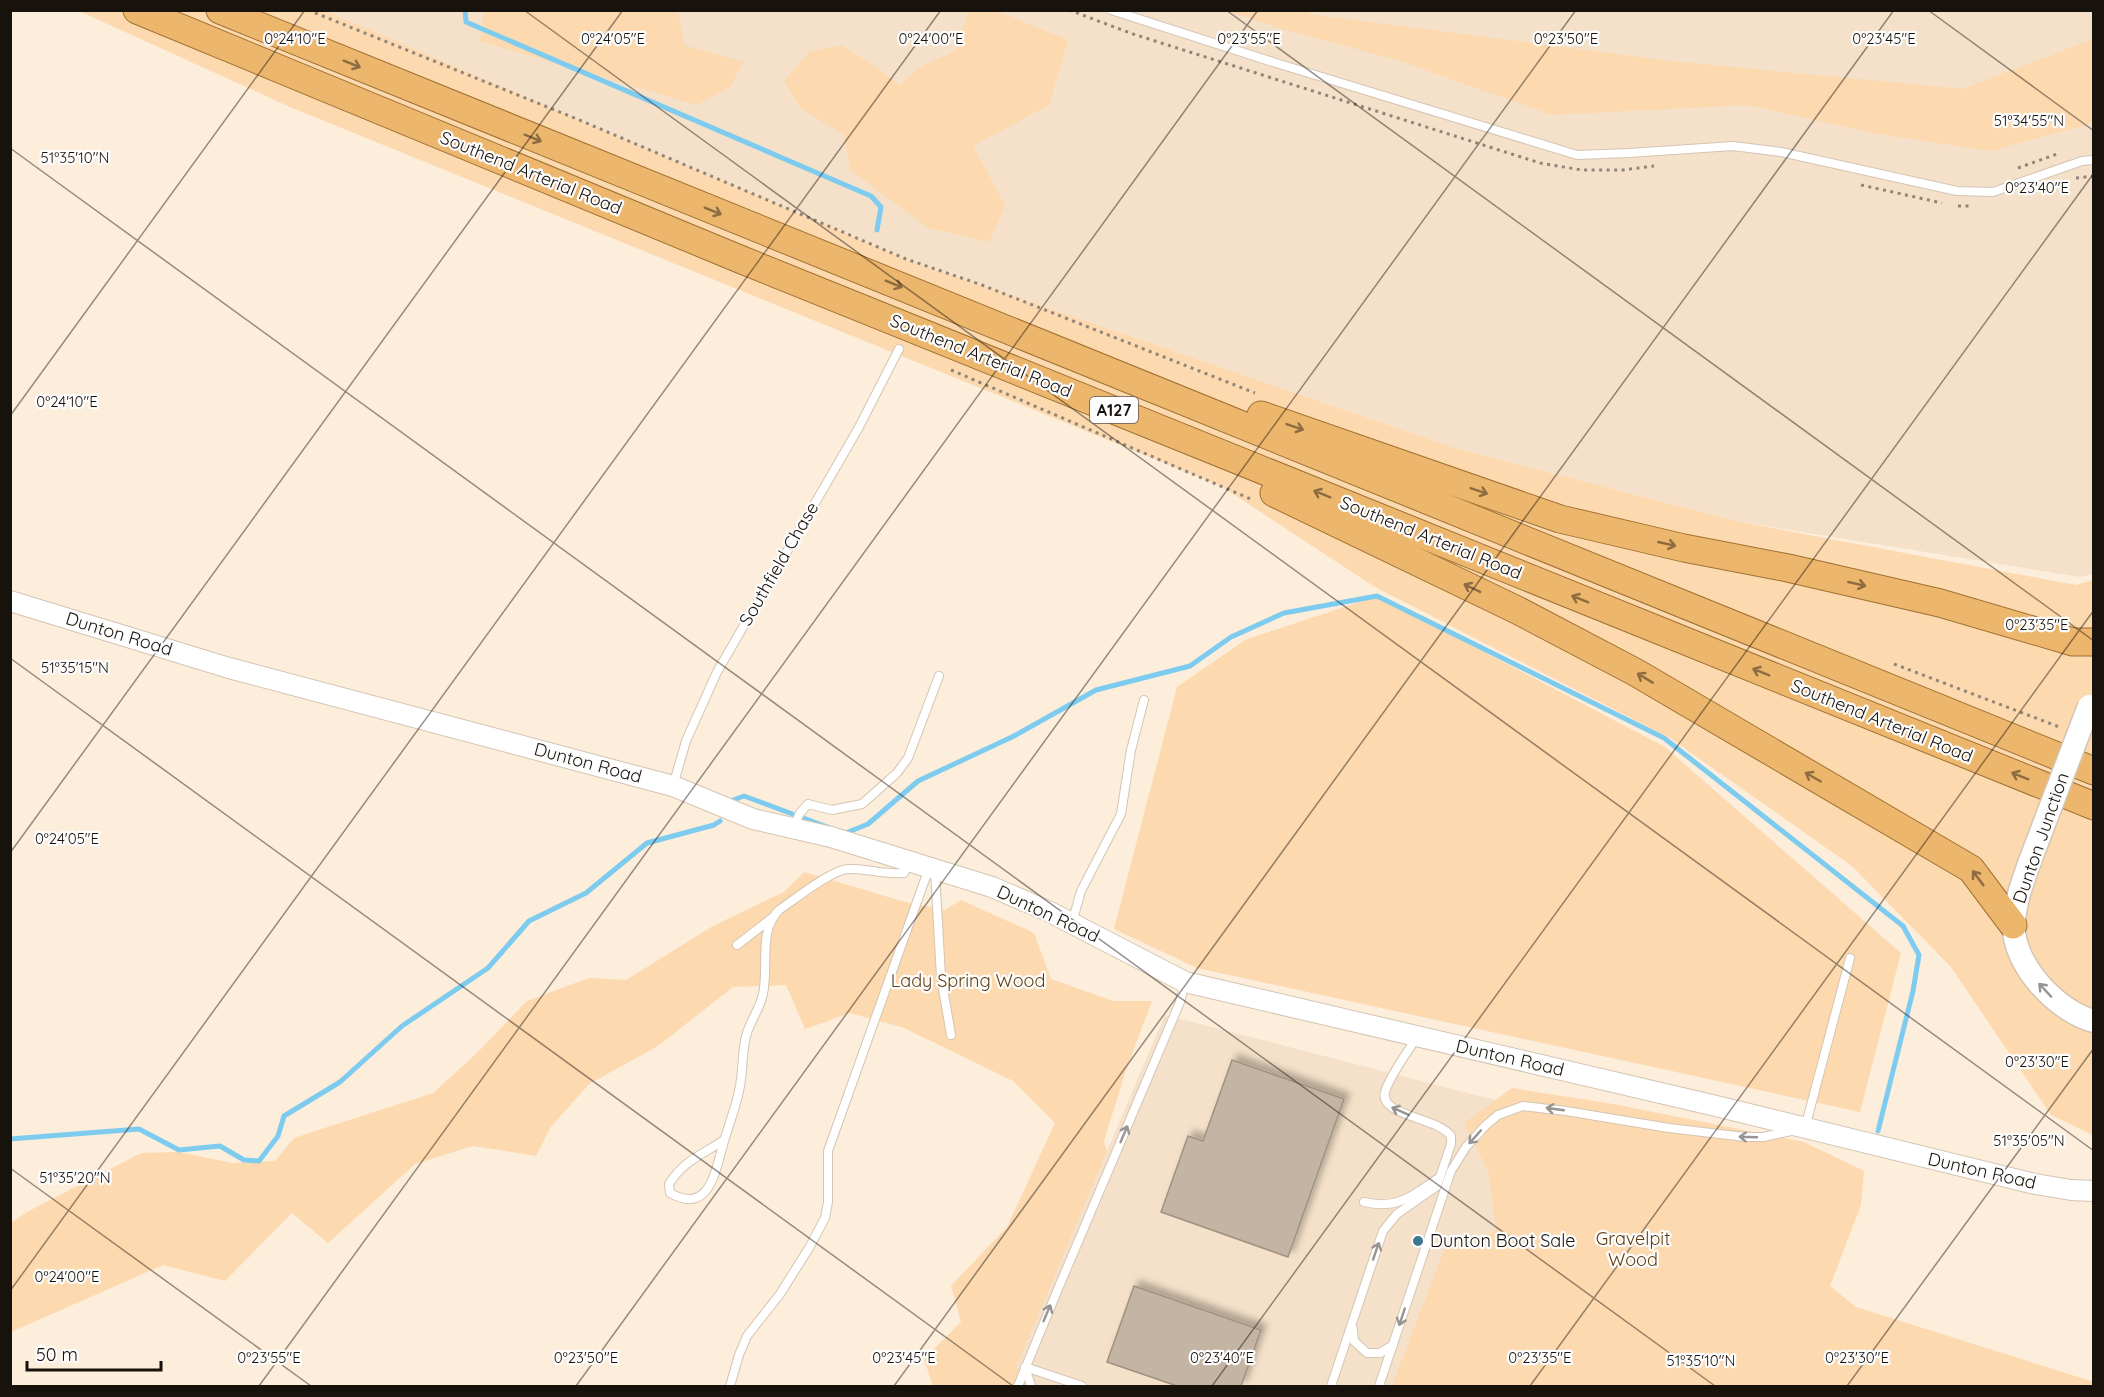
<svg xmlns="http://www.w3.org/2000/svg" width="2104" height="1397" font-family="Quicksand,sans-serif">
  <defs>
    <filter id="shadow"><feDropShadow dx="5.5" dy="-5.5" stdDeviation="3" flood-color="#0004"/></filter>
  </defs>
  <rect width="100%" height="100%" fill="#fdeddb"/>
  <g fill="#f5e1c9">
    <path d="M319,11H2093V574L2080,577L1740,522L1455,448L915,262Z"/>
    <path d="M1165,1015L1475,1095L1792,1172L1716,1386H1007Z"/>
  </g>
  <g fill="#fcd9af">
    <path d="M79,11H326L577,119L906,259L1455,448L1740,522L2076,585L2093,580V1135L2051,1115L1951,967L1852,866L1670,738L1375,587L1221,486L290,107Z"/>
    <path d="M484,11H678L684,45L744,62L730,87L697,105L480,41Z"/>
    <path d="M969,11H996L1068,40L1049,105L973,146L1005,206L989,242L928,228L850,170L844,135L801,109L784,81L810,51L842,45L882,71L900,86L918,68L955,51Z"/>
    <path d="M1226,11H1306L1309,14L1671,61L1963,89L2093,39V120L2086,125L1990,151L1872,133L1748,105L1552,115L1394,59L1285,30Z"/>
    <path d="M1377,596L1665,747L1901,953L1860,1112L1197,968L1114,929L1177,687L1245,640Z"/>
    <path d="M804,872L905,902L945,910L961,900L1034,933L1051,979L1113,1001H1152L1126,1070L1104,1141L1107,1151L1017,1365L1020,1382L1018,1386H933L924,1359L961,1322L951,1286L1007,1227L1055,1123L1013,1081L904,1028L850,1013L805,1029L786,985L733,987L658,1046L589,1084L550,1128L536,1156L473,1146L415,1164L328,1243L292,1213L225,1281L163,1265L11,1332V1223L27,1212L141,1153L178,1152L232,1163L275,1161L294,1138L433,1093L477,1053L527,1001L589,978L626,980L713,926L784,892Z"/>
    <path d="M1512,1088L1613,1104L1804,1142L1864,1171L1861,1205L1830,1286L1856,1307L2094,1382L2093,1386H1392L1445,1248L1496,1231L1489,1173L1464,1123Z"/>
  </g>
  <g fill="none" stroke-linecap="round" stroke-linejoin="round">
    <g stroke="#7dccf0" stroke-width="5">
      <path d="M465,10L466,22L871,196L881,207L877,230"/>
      <path d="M728,802L744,796L830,828"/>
      <path d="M842,832L846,833L868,824L918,781L1014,736L1096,690L1190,666L1231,637L1284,613L1377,596L1664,738L1903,926L1919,955L1913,991L1878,1131"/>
      <path d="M10,1139L139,1129L179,1150L220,1146L244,1160L259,1161L278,1136L284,1116L340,1082L402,1026L488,968L529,921L586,893L647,843L714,825L720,821"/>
    </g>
  </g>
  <g fill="#c3b4a3" stroke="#a09281" stroke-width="1.5" filter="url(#shadow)">
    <path d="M1232,1060L1344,1099L1288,1257L1161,1212L1188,1136L1203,1141Z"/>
    <path d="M1134,1286L1261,1330L1241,1386H1177L1107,1362Z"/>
  </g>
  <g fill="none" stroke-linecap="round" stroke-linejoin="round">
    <defs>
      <g id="service">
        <path d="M1111,10L1276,63L1577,155L1629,153L1733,146L1781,152L1957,191L1993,192L2082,161L2094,160"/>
        <path d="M673,786L686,741L717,672L858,429L899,349"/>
        <path d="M793,828L800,813L808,804L832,810L862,804L897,773L908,758L939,676"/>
        <path d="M935,870L941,977L951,1035"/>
        <path d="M1072,923L1081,891L1121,814L1131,750L1144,700"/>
        <path d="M737,945L772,918"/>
        <path d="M724,1140C702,1155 684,1160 669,1184L670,1193C712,1217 716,1165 725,1138C730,1121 737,1104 740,1086C743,1069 742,1052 746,1036C750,1021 760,1009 763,994C769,968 758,930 779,910C794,900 831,870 848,869C866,868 885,875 904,873L909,862"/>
        <path d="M1364,1202C1399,1210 1413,1195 1440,1177"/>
        <path d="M1353,1329L1354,1341L1367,1353H1380L1393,1345"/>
        <path d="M1025,1367L1082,1386"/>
        <path d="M1025,1367L1031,1386"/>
        <path d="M730,1386L739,1355L747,1336L780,1294L809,1248L825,1218L828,1202V1151L929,868"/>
        <path d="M1018,1386L1058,1289L1180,1002L1185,982"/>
        <path d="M1331,1386L1383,1231L1397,1214L1437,1186L1451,1144V1136C1438,1117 1374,1116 1386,1089C1393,1071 1407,1053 1417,1037"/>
        <path d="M1379,1386L1451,1171L1466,1147L1485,1126L1498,1115L1523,1106L1566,1111L1669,1128L1745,1137H1763L1805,1128L1850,958"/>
      </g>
      <path id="tertiary" d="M10,601L229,668L673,786L753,819L831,837L992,887L1050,912L1185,982L1712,1105L2035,1184L2071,1190L2094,1191"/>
      <path id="secondary" d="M2030,861C2023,881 2015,901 2014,923C2011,963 2057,1012 2094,1021"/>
      <g id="trunk">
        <path d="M137,10L742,260L2094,806"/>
        <path d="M220,10L2094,771"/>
        <path d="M1261,415L1560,519L1684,548L1788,568L1940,603L2073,642H2094"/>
        <path d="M1274,493L1517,610L1635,672L1971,869L2013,925"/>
      </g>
    </defs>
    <use href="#service" stroke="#d4c5b3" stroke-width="10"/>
    <use href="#tertiary" stroke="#d4c5b3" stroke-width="22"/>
    <use href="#secondary" stroke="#d4c5b3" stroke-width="25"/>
    <use href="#trunk" stroke="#9f7132" stroke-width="29"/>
    <g stroke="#908579" stroke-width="3" stroke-dasharray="3 4.5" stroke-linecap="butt">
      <path d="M308,10L577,119L906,259L982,285L1255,393"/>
      <path d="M1069,10L1133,34L1540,163L1582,170H1623L1654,166"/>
      <path d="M2018,168L2057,154"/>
      <path d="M2076,178L2094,176"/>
      <path d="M1861,185L1942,203"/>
      <path d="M1958,206H1972"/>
      <path d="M951,370L1253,500"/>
      <path d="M1894,664L2062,728"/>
    </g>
    <use href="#service" stroke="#fff" stroke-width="8"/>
    <use href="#tertiary" stroke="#fff" stroke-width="20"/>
    <use href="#secondary" stroke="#fff" stroke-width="22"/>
    <use href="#trunk" stroke="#ecb66c" stroke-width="27"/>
    <defs>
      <path id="secondary-bridge" d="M2030,861L2089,706"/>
    </defs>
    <use href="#secondary-bridge" stroke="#d4c5b3" stroke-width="25" stroke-linecap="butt"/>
    <use href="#secondary-bridge" stroke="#fff" stroke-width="22"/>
  </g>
  <defs><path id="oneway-shaft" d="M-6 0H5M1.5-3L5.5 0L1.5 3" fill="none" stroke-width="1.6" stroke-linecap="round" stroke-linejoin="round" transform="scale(1.5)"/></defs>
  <g stroke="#8d6c41">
    <use href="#oneway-shaft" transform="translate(352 64) rotate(22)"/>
    <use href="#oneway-shaft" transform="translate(533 138) rotate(22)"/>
    <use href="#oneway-shaft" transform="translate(713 211) rotate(22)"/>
    <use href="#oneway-shaft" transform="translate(894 284) rotate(22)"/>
    <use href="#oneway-shaft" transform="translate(1295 427) rotate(19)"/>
    <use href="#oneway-shaft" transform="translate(1479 491) rotate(19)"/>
    <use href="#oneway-shaft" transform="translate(1322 494) rotate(-158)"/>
    <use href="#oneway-shaft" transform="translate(1667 544) rotate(13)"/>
    <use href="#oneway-shaft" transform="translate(1857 584) rotate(13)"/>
    <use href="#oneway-shaft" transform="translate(1472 588) rotate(-154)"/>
    <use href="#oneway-shaft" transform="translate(1580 599) rotate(-158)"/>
    <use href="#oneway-shaft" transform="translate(1761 672) rotate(-158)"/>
    <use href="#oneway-shaft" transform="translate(1645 678) rotate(-149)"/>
    <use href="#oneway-shaft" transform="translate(2020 776) rotate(-158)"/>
    <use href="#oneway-shaft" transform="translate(1813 777) rotate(-150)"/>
    <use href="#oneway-shaft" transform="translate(1978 878) rotate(-127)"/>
  </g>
  <g stroke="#979492">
    <use href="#oneway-shaft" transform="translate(2045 990) rotate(-133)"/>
    <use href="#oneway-shaft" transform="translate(1555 1109) rotate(-172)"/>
    <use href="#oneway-shaft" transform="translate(1400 1111) rotate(-156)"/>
    <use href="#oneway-shaft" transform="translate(1124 1134) rotate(-67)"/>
    <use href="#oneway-shaft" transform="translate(1475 1137) rotate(132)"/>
    <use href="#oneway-shaft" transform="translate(1748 1137) rotate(-178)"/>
    <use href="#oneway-shaft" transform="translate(1376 1251) rotate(-71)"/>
    <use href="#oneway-shaft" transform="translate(1047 1313) rotate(-67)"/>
    <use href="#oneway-shaft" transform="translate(1402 1317) rotate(108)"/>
  </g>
  <path fill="none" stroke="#18120c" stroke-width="1.5" stroke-opacity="0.45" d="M524,10L2094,1151M1226,10L2094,641M1928,10L2094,131M10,148L1715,1386M10,416L305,10M10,658L1013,1386M10,853L623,10M10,1168L311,1386M10,1291L941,10M259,1386L1258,10M576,1386L1576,10M894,1386L1894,10M1212,1386L2094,173M1530,1386L2094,610M1847,1386L2094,1048"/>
  <circle fill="#3e7791" stroke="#fdfdfd" stroke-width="2" cx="1418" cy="1241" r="6"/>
  <g text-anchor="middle" stroke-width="4.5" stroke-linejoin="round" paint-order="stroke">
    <rect fill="#fdfdfd" stroke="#5d5854" stroke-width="1.5" x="1090" y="397" width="48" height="26" rx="4.5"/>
    <g font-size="16" font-weight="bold" fill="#18120c">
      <text x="1114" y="416">A127</text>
    </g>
    <g font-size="18" fill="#18120c" stroke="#fdfdfd">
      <text transform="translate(531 173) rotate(22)" y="6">Southend Arterial Road</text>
      <text transform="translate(981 356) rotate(22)" y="6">Southend Arterial Road</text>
      <text transform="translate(1431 538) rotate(22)" y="6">Southend Arterial Road</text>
      <text transform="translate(779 564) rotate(-60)" y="6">Southfield Chase</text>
      <text transform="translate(119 634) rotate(17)" y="6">Dunton Road</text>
      <text transform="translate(1882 721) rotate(22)" y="6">Southend Arterial Road</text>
      <text transform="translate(588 763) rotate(15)" y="6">Dunton Road</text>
      <text transform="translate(2041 838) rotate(-71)" y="6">Dunton Junction</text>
      <text transform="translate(1048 914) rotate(25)" y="6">Dunton Road</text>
      <text transform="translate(1510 1058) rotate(13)" y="6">Dunton Road</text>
      <text transform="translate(1982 1171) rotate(13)" y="6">Dunton Road</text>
    </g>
    <g font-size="18" fill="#5e3e11" stroke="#fdfdfd">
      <text x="968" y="987">Lady Spring Wood</text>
      <text x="1633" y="1245">Gravelpit<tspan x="1633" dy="21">Wood</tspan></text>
    </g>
    <g font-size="18" fill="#18120c" stroke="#fdfdfd" text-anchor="start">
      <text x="1430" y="1247">Dunton Boot Sale</text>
    </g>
  </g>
  <g font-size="15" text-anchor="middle" fill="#18120c" stroke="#fdfdfd" stroke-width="4.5" stroke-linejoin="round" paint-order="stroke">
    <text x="613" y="44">0°24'05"E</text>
    <text x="1249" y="44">0°23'55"E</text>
    <text x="1566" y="44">0°23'50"E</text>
    <text x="1884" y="44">0°23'45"E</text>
    <text x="295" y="44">0°24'10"E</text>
    <text x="931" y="44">0°24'00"E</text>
    <text x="2029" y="126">51°34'55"N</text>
    <text x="75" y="163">51°35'10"N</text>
    <text x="2037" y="193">0°23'40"E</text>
    <text x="67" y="407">0°24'10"E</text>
    <text x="2037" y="630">0°23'35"E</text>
    <text x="75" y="673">51°35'15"N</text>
    <text x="67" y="844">0°24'05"E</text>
    <text x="2037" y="1067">0°23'30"E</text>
    <text x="2029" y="1146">51°35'05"N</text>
    <text x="75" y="1183">51°35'20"N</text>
    <text x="67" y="1282">0°24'00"E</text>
    <text x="269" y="1363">0°23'55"E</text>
    <text x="586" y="1363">0°23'50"E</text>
    <text x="904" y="1363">0°23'45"E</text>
    <text x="1222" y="1363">0°23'40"E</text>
    <text x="1540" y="1363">0°23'35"E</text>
    <text x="1857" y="1363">0°23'30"E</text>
    <text x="1701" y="1366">51°35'10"N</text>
  </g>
  <rect width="2104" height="1397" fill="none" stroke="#18120c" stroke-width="24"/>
  <path d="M27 1361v9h134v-9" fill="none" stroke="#18120c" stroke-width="3"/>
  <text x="36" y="1361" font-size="18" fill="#18120c" stroke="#fdfdfd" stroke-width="4.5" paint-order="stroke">50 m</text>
</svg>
